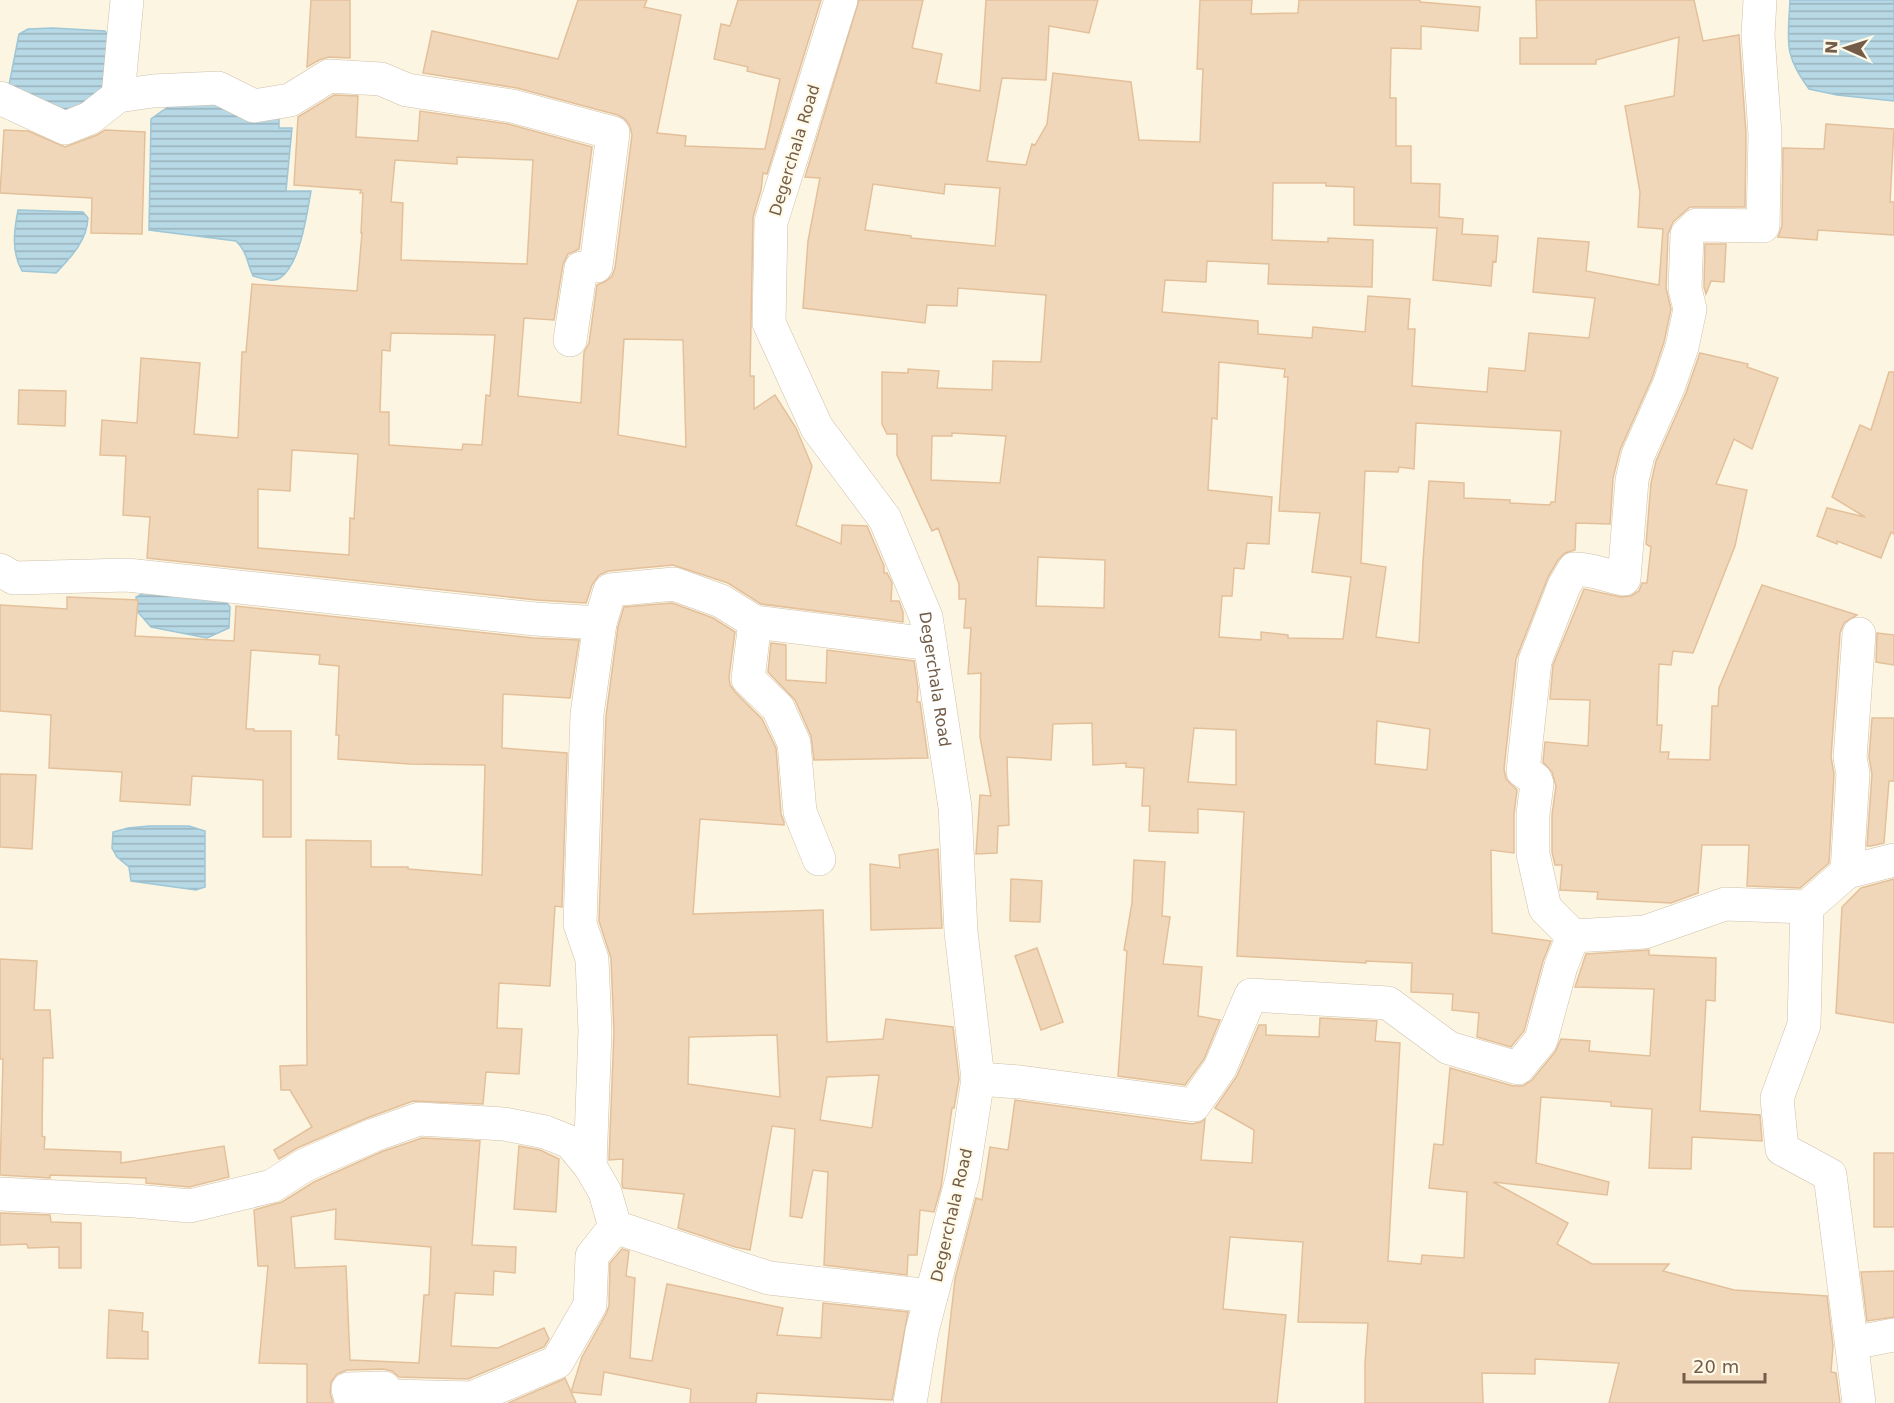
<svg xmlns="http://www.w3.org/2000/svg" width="1894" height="1403" font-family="'DejaVu Sans',sans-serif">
  <defs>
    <pattern id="water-rules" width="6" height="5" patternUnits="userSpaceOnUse" patternTransform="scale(1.5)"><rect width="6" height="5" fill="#b7d8e5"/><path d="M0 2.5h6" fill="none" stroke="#99b2bc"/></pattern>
  </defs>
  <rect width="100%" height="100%" fill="#fcf5e2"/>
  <g fill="url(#water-rules)" stroke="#9dc6d7" stroke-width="1.5">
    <path d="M1790,0H1894V101L1837,95L1809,89C1783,54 1788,42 1790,0Z"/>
    <path d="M53,28L105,31L116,44L115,89L62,115L8,90L19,34L28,29Z"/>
    <path d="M182,97L279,113V128H292L286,191H311C307,214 300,265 280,278C272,283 261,278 253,276C246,261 248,253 236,241L149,230L151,119Z"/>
    <path d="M18,210L83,212L88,218C87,241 71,257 56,273L22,271C11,251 14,231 18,210Z"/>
    <path d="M154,588L222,596L230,607L229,628L207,638L151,627L137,611L136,597Z"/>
    <path d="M149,826H189L205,831V887L196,890L131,881L129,867L117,857L112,848L113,832L128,828Z"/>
  </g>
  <g fill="#f1d7ba" stroke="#e3c09a" stroke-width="1.5" fill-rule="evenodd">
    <path d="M311,0H350V58L329,57L319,60L307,67Z"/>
    <path d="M578,0H647L644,7L681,15L657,133L686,136L685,146L765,149L780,79L747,71L748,67L714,59L721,24L730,26L738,0H821L767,174L763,173L761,190L753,217L750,376H754V409L775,395L796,428L812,466L796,525L841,544L842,525L867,526L884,566V573H887L892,583L891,601H899L903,612V622L761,604L728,583L673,565L608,571L599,575L592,585L586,603L537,600L147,558L150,517L123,515L126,456L100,455L102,420L137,423L141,358L200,363L194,434L238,438L242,352H246L252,284L357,291L362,233H361L363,193H360L361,190L294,185L298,117L334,95L358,96L356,137L418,141L420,111L508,124L592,147L579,249L568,254L563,264L554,320L524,318L518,396L581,403L584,352L589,343L597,285L606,281L612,276L615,268L632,135L630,126L625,119L618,115L517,88L423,73L432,31L558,59ZM457,157L533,160L527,264L401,260L403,203L391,202L395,160L457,164ZM391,333L495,335L490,396L486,395L482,445L463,444L462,450L389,445V412H380L382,350L390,351ZM624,339L683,340L686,447L618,435ZM292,450L358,454L354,519L350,518L349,555L258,548V489L290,491Z"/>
    <path d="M859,0H923L912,48L942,54L936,83L980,91L986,0H1098L1089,33L1049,26L1046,80L1002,78L987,161L1026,165L1032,144L1035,145L1047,124L1053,73L1131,82L1139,140L1200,142L1203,69H1197L1200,0H1252L1251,14L1298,13L1299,0H1420V2L1480,7L1478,31L1421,26V49L1391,48L1390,98H1396V146H1411V183L1440,184L1439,217L1463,219L1462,234L1498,236L1496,262L1493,261L1491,286L1433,280L1437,228L1354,225V187L1326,186V183H1273L1272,240L1328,242V238L1373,240L1372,287L1268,284L1269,264L1207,261L1206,282L1165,280L1162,312L1258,321V334L1312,338L1313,327L1365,332L1368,296L1410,299L1408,329H1415L1412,386L1487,392L1489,368L1525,371L1529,333L1589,338L1595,298L1533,292L1538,238L1589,242L1586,271L1659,285L1663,229L1638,227L1640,192L1625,106L1674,96L1679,37L1596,60V64H1520V38H1537L1536,0H1694L1703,41L1739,35L1746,134L1745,207H1690L1673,222L1668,234L1666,288L1671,309L1664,342L1652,378L1620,450L1613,478L1610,524L1576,523L1575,550L1565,553L1558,560L1548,577L1516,659L1504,769L1506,779L1517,790L1514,814V853L1491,850L1492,933L1551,941L1543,961L1524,1031L1511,1047L1477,1037L1479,1013L1452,1010L1453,994L1411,992L1412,963L1366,961V963L1237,956L1244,812L1198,809V833L1149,831L1150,806H1142L1144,768L1126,767V763L1093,765L1092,723L1053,724L1051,760L1007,757L1009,825L998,826L997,853L976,854L980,795L991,796L980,737L981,673L968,674L971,628H964L966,599H959V584L938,528L932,531L897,455V434H887L882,424V372L908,373V369L939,371L937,388L992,390L993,361L1041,362L1046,295L958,288L957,306L927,305L925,323L803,308L808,241L820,178L805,177ZM873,184L944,194L945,184L1000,188L995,246L911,238V236L865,230ZM1219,362L1285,369L1284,377H1288L1279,511L1320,513L1312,572L1351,577L1343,639L1288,638V635L1261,632V640L1219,637L1222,596H1232L1234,568L1244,569L1247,543L1269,544L1272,497L1208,490L1212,418L1217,419ZM1416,423L1561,431L1555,502H1551L1550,505L1510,503V500L1464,498V483L1429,481L1423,561L1419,643L1376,637L1386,567L1361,563L1365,471L1398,472L1399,467L1414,469ZM952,433L1006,436L1000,483L931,480L932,436H952ZM1038,557L1105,560L1104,608L1036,606ZM1377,721L1430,729L1427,770L1375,764ZM1194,728L1236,730V785L1188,782Z"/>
    <path d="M1826,124L1894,129L1890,202H1894V235L1818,230L1817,240L1778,237L1782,226L1783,148L1824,149Z"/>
    <path d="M4,130L28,131L65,147L97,135L105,130L145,132L142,234L91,233L92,198L0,193Z"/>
    <path d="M1705,244H1726L1724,282L1711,281L1706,294L1704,287Z"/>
    <path d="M1700,353L1748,364L1747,367L1778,378L1752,449L1734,439L1716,484L1747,490L1735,546L1693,653L1673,651L1671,665L1659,664L1657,725H1662L1660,752H1669L1668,759L1710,760L1712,706H1718L1719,688L1762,585L1857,615L1844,623L1840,633L1831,757L1834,774L1829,863L1800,888L1747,886L1749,845H1702L1698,893L1671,903L1597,899L1598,892L1560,890L1562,865H1555L1552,852V815L1556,786L1552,772L1543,762L1545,742L1588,746L1590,700L1550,699L1553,665L1584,589L1621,597L1631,596L1639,591L1642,583H1647L1651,547L1646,544L1651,483L1656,461L1686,393Z"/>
    <path d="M1889,372H1894V534L1891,532L1881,558L1837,541V544L1817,536L1827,508L1865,517L1832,497L1860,425L1871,430Z"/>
    <path d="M19,390L66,391L65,426L18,424Z"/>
    <path d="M67,597L138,600L135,636L234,641L236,606L533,638L579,640L570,698L503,694L502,748L567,753L562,907L555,906L550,986L499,983L497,1028L522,1029L519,1074L486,1072L483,1104L413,1101L367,1118L297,1148L279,1159L274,1150L312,1127L290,1090H281L280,1066L307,1065L306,840L371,841V867H408V869L482,875L485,765L410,764L338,759L339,735H336L339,666L319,664L320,655L251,650L246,729H254V731H291V837H263V780L192,776L190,805L120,801L122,772L49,768L51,715L0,711V605L67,609Z"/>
    <path d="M672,603L713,618L735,632L729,677L730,685L735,692L762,719L776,748L781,814L784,822V825L700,819L693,914L823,910L827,1042L883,1039L886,1019L953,1027L959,1079L954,1108H952L941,1187L934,1212L920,1210L917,1255H908L907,1275L824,1265L828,1172L813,1170L802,1218L790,1216L795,1129L772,1126L750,1250L735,1247L678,1228L684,1194L623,1188L622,1184L623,1159L609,1160L614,1032L611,958L599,921L606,716L618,627L624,607ZM777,1035L780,1097L688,1084L689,1037ZM879,1075L872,1128L820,1120L827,1077Z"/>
    <path d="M1877,633L1894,635V665L1876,662Z"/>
    <path d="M771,643L786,645V680L826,683L827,650L914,661L918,688L917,702H920L928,758L814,760L811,736L795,700L768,672Z"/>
    <path d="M1872,718H1894V781H1889L1884,843L1871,846H1867L1872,774L1869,757Z"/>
    <path d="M0,774L36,775L32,849L0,847Z"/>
    <path d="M938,849L942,928L871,930L870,864L900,868L899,855Z"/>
    <path d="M1134,860L1165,862L1162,916L1170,917L1163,964L1202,967L1198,1016L1220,1020L1204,1059L1185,1085L1118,1076L1127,951L1124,950L1132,903Z"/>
    <path d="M1011,879L1042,881L1040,922L1010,921Z"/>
    <path d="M1894,879V1023L1836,1013L1842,907L1861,888Z"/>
    <path d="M1037,948L1063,1022L1041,1030L1015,956Z"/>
    <path d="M1649,950V955L1716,958L1715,1001L1706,1000L1700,1111L1760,1115L1762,1141L1692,1137L1691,1169L1649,1168L1652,1109L1611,1106V1102L1541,1097L1536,1163L1609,1182L1607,1195L1493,1182L1568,1223L1557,1244L1592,1264H1669L1663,1271L1734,1290L1827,1296L1833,1346L1831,1372L1836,1373L1840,1403H1609L1619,1363L1535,1359V1374L1482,1373L1483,1403H1365V1363L1368,1323L1298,1322L1303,1242L1230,1237L1223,1309L1286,1315L1277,1403H941L955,1279L976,1198L982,1200L990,1147L1008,1150L1015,1100L1192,1124L1201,1122L1205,1119L1201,1160L1252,1163L1254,1130L1215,1108L1237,1076L1259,1025H1266V1035L1319,1037L1320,1018L1377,1021L1375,1041L1400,1043L1388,1261L1421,1264L1422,1255L1464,1258L1467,1192L1429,1188L1434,1144L1443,1145L1450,1068L1513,1086H1523L1532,1080L1555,1052L1561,1039L1590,1041L1589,1051L1650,1056L1654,989L1575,987L1586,954Z"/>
    <path d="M0,959L37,961L34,1010H50L53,1058H43L42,1136L45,1137L44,1149L121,1152V1163L224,1146L229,1177L189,1187L146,1183V1178L50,1175V1178L0,1175L3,1059H0Z"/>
    <path d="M422,1138L480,1141L472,1245L516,1247L515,1273L494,1271L493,1295L455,1293L451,1346L498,1348L544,1328L549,1339L544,1347L468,1379L399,1377L392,1371L383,1369L347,1370L337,1374L331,1382L330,1393L333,1403H307V1364L259,1363L268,1266H258L254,1210L282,1202L314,1182L381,1152ZM336,1209L335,1239L431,1247L429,1295H424L419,1363L350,1360L346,1266L295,1268L291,1217Z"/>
    <path d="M519,1146L540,1150L559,1159L556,1212L514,1209Z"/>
    <rect x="1874" y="1153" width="20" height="74"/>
    <path d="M0,1213L50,1215L51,1222L81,1223V1268H59V1247L28,1248L27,1244L0,1245Z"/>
    <path d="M622,1249L629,1251L626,1276L635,1278L630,1358L652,1361L667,1284L783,1308L777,1335L821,1338L823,1303L908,1312L892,1400L757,1393L756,1403H690L691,1389L604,1372L601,1395L571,1392L582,1357L606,1314L609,1306L610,1263Z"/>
    <path d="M1894,1271V1317L1867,1321L1861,1272Z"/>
    <path d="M109,1310L143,1313L142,1331L148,1332V1359L107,1358Z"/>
    <path d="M565,1378L576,1403H508L564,1379Z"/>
  </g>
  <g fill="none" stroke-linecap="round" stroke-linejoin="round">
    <defs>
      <g id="minor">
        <path id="s1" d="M841,0L771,222L769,323L817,428L885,519L926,617L955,807L961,932L978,1079L963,1175L922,1331L910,1403"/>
        <path d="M118,96L153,91L218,88L254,106L290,100L329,76L381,79L407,90L512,106L613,133L596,266L581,268L570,340"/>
        <path d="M0,98L65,128L90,118L118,96L127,0"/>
        <path d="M0,570L14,578L127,575L535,619L600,623L610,590L674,584L721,601L755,622L930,644"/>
        <path d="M755,622L748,679L778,708L794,743L800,812L819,859"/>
        <path d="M1847,872L1853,773L1850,758L1859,634"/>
        <path d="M1573,936L1545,908L1533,854V814L1537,784L1535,779L1523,771L1535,661L1564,586L1574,569C1594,569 1605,576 1624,579L1632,480L1638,455L1669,385L1682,347L1690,309L1685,289L1687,235L1697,225L1763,226L1765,134L1758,35L1760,0"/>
        <path d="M978,1079L1020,1082L1194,1105L1220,1068L1251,995L1388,1003L1449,1048L1518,1068L1541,1040L1561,966L1573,936L1645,932L1725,904L1807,907"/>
        <path d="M590,1166L595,1031L592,959L580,924L587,714L600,623"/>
        <path d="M0,1194L135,1201L190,1206L272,1186L305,1165L374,1135L419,1119L504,1124L545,1132L570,1142L590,1166L605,1192L615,1227L769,1278L931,1296"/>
        <path d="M1852,1343L1894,1335"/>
        <path d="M352,1403L348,1389L384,1388L389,1396L472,1398L557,1362L590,1305L592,1256L615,1227"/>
        <path d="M1859,1403L1830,1175L1782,1149L1777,1098L1804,1025L1807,907L1847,872L1894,860"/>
      </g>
    </defs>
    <use href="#minor" stroke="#cfc0ac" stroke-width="34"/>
    <use href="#minor" stroke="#fff" stroke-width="33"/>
  </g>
  <g text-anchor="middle" stroke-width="4.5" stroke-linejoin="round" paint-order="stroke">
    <g font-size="16" fill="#735d49" stroke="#fff9e8">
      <text transform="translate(794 150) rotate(-73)" y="6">Degerchala Road</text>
      <text dy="6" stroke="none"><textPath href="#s1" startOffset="732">Degerchala Road</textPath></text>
      <text transform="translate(951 1215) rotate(-77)" y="6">Degerchala Road</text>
    </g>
  </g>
  <g transform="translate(1846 48) rotate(273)" stroke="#fff9e8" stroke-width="4.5" paint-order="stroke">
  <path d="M0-4.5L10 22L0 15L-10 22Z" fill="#735d49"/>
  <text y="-9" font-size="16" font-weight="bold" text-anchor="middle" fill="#735d49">N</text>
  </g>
  <path d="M1684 1373v9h81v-9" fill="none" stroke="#735d49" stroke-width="3"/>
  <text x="1693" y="1373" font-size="18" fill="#735d49" stroke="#fff9e8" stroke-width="4.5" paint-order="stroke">20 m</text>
</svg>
